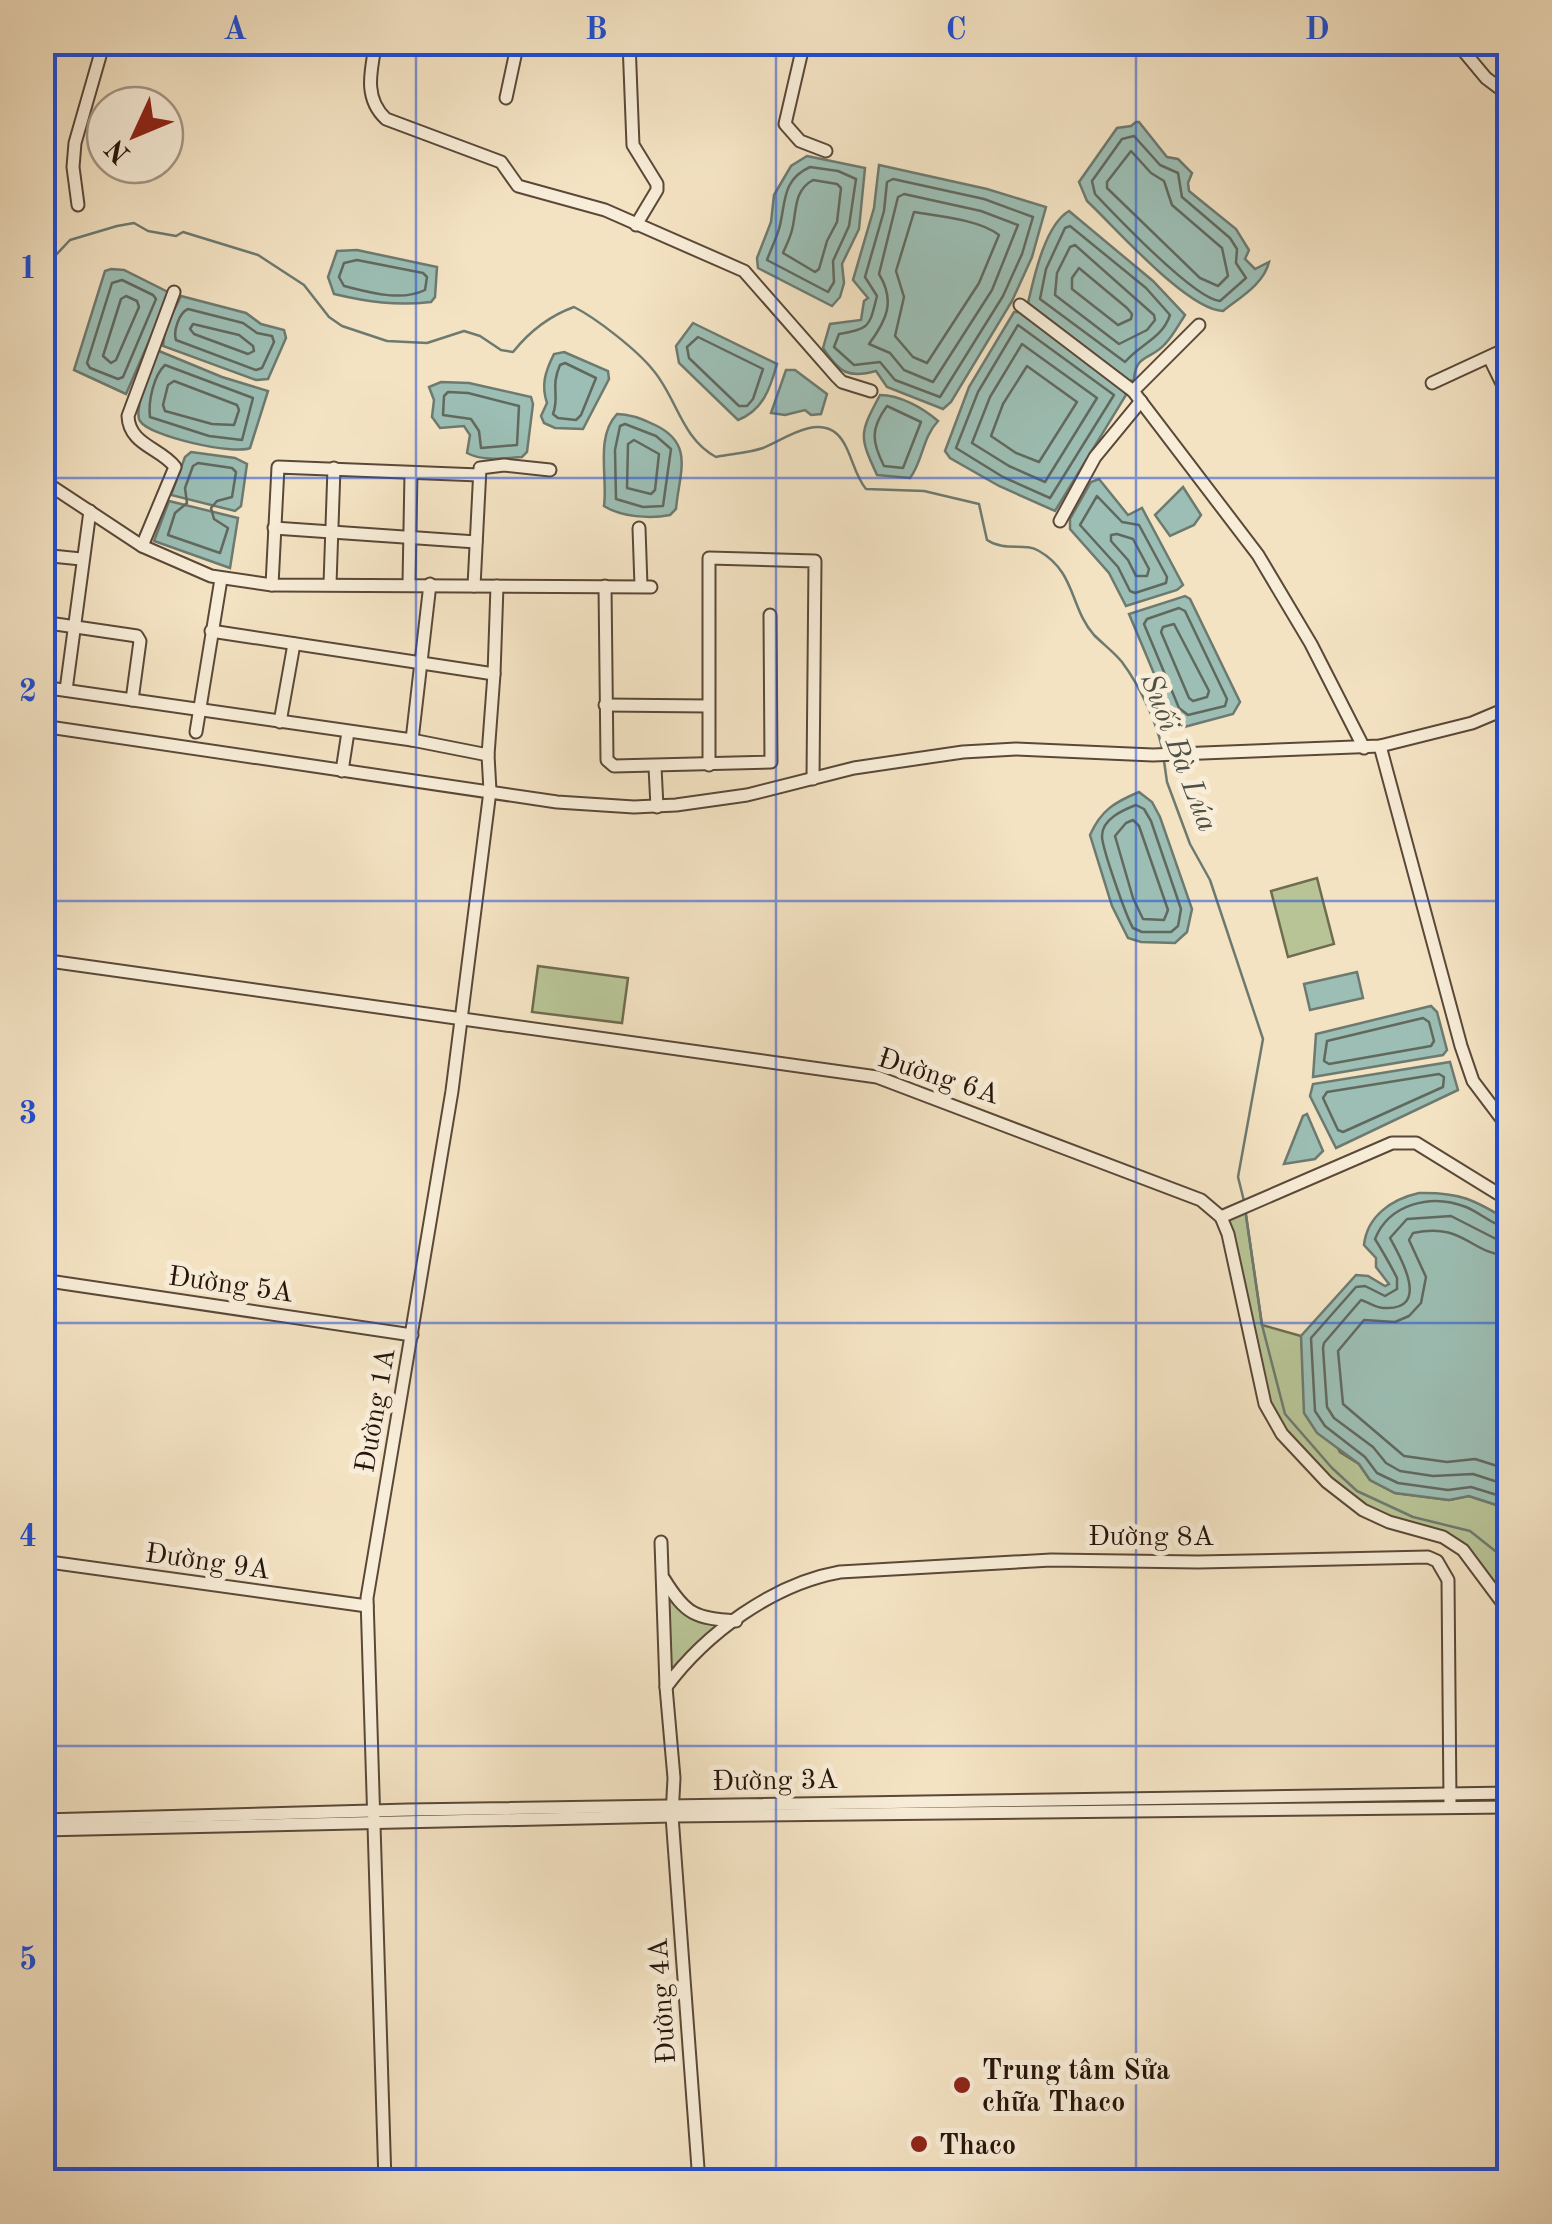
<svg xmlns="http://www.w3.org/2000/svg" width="1552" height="2224" font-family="'Old Standard TT',serif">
  <rect width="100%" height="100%" fill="#f4e3c3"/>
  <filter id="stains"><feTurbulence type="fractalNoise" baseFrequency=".002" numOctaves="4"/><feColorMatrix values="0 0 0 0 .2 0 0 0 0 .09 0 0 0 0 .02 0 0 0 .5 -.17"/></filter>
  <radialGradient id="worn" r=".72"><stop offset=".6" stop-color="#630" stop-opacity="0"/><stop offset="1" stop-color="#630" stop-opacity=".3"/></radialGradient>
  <g fill="#b8c496" stroke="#6f6c50" stroke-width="2.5">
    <path d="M1317,878L1334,944L1288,957L1271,891Z"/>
    <path d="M538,966L628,978L622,1023L532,1012Z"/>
    <path d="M1245,1208L1262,1325L1301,1336L1305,1384L1340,1452L1359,1464L1370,1480L1395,1493L1449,1500L1469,1496L1509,1509V1609L1465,1547L1389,1519L1345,1494L1273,1417L1224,1218Z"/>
    <path d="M665,1586L678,1606L729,1623L669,1680Z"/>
  </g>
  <g fill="#9cbeb4" stroke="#6d7a70" stroke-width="2.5">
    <path d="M1136,122H1139L1167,157L1178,159L1192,173L1188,183L1189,191L1236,229L1249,250L1245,259L1255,269L1269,262C1264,284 1239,298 1223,311C1187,310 1115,227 1087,201L1079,182L1117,128L1131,126Z"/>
    <path d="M807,156L865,168L859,229L842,264L844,283L840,297L832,306L758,268L757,258L771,222L774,195L791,166Z"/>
    <path d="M879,165L987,189L1046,207L1032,257L1012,301L951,402L943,409L887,387L876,371C848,379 839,372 823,348L830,324L861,320L864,301L868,298L853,280L874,208Z"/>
    <path d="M1069,211L1153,281L1185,315C1179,324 1173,336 1165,344C1151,360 1135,354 1134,380L1130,381L1028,303C1034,277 1045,225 1069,211Z"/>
    <path d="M357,250L437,267L435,297L431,302C396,306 368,302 334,294L328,277L337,251Z"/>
    <path d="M111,269L124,270L170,293L126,394L74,370L105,271Z"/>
    <path d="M181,296L246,313L261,324L284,330L286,338L268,379L256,380L163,346L165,328Z"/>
    <path d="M1014,312H1021L1124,390L1126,395L1055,511L999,486L950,458L945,451L969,387Z"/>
    <path d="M693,323L777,364C770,389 763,410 738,420L679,363L676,346Z"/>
    <path d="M159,351L222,377L268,391L250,448C235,455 150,437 140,421C133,411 151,366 154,354Z"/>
    <path d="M564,352L608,371L609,379L583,429L555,428L544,423L541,416L547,403C541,385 545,372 554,354Z"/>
    <path d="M786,370H795L827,394L821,414L811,415L805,410L785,415L771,413Z"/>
    <path d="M441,382L469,383L531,397L533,404L527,452L522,457C504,458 484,462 467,453L470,435L464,426L440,428L432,417L434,400L429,387Z"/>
    <path d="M880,395C900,395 923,408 938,421C922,438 923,461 910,478L877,475C859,436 859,434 880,395Z"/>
    <path d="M617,414C630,414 643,419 655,425C695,444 679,473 676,509L670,515C650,519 621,517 604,506C608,478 595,437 617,414Z"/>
    <path d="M191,452L235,458L247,464L241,506L235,511L171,495L185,457Z"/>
    <path d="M1099,479L1128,515L1142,508L1183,585L1177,590L1126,606L1109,573L1070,529V519L1091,482Z"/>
    <path d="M1183,487L1201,515L1194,525L1170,536L1155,515Z"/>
    <path d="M169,501L238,518L230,568L154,541Z"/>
    <path d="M1185,596L1190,599L1240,702L1233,714L1184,727L1171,714L1129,614Z"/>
    <path d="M1139,792L1152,802L1160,817L1192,909L1187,932L1175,943L1141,942L1128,938L1112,906L1090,835C1101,810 1115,802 1139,792Z"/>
    <path d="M1357,972L1363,998L1310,1010L1304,984Z"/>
    <path d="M1431,1006L1437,1012L1447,1050L1443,1055L1313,1077L1316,1034Z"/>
    <path d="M1450,1062L1458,1090L1336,1148L1310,1096L1313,1084Z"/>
    <path d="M1307,1114L1323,1151L1315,1159L1284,1164L1303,1116Z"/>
    <path d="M1419,1193C1460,1192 1475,1200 1509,1221V1509L1469,1496L1449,1500L1395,1493L1370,1480L1359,1464L1317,1433L1304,1413L1301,1336L1356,1275L1368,1276L1385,1286L1389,1284L1376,1267V1258L1364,1245C1367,1216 1392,1199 1419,1193Z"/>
  </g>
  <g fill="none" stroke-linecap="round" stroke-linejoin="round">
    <g stroke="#61695f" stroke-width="2.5">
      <path d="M1134,136L1160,165L1178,173L1182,197L1230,238L1237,249L1236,263L1246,278L1220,301C1194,299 1116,216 1095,194L1092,181L1122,139Z"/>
      <path d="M1131,151L1151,173L1164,181L1172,205L1222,248L1228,276L1218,286L1200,278L1107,188V182Z"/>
      <path d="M810,167L838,171L856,179L849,226L833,261L834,282L828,292L767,260C771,249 776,239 779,229C786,204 781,180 810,167Z"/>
      <path d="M893,179L984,199L1033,217L1022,254L1003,296L940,397L895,380L880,362L854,365L834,347L839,334C871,328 869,327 877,296L865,277L884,211L887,182Z"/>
      <path d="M813,180L837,184L841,188L837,222L827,241L819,269L815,272L783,253C786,246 790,238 792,230C797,211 793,191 813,180Z"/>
      <path d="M904,194L981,211L1018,225L992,290L933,382L904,370L890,353L869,344C886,321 896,302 879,274L898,197Z"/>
      <path d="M914,212C939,216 980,220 999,235L979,283L927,363L913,357L895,336L904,297L896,271Z"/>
      <path d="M1070,226L1146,288L1170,315C1162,339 1141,343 1125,362L1040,299L1046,269L1065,228Z"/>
      <path d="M1075,245L1154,315L1155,320L1147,330L1119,344L1055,295L1057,273L1070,247Z"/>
      <path d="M357,260L423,273L427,277L425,290C401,302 368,292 344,286L339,277L344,263Z"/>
      <path d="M1079,268L1127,308L1132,314L1131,319L1118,325L1072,289V278Z"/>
      <path d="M122,280L153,295L156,299L123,377L118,379L90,368L87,363L112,283Z"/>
      <path d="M126,296L137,301L139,307L116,360L111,363L103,356L121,299Z"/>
      <path d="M188,309L243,323L257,333L272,336L274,342L262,368L256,370L176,340C173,331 179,313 188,309Z"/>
      <path d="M193,324L239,335L253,346L254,351L248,354L194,334L190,329Z"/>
      <path d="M1018,325L1114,395L1050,498L1003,477L956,448L978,392Z"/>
      <path d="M698,337L763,369L753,399L747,406H739L689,358L687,347Z"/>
      <path d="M1022,344L1097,398L1045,482L1009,466L972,443L990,397Z"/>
      <path d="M565,363L596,378L581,415L576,420L558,418L553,414C560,395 550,388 560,365Z"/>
      <path d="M165,365L253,398L242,440L209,436L150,417C148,401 154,375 165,365Z"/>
      <path d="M1027,366L1077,402L1039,462L1016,453L991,436L1003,404Z"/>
      <path d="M174,381L237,405L239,410L234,425L212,424L165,411L163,405L168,385Z"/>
      <path d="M448,392L468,393L519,406L517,445L481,448L479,431L471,419L443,415L444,396Z"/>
      <path d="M887,406L921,422L903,468L884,466C872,442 870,429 887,406Z"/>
      <path d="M625,424L656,436L671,449L663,506L643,507L616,499L615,450L620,426Z"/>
      <path d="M634,440L659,454L655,490L651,494L627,488L628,444Z"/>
      <path d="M198,463L232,468L236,472L232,497L217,501L211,508L214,519L228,528L220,553L168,535L175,513L187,503L185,488L193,466Z"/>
      <path d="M1097,496L1122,522L1139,525L1167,577L1166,583L1135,593L1130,591L1118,567L1080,525Z"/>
      <path d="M1117,534L1133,539L1149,569L1147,576H1136L1128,560L1111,541V535Z"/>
      <path d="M1179,608L1185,611L1227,699L1225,706L1188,715L1179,708L1144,624L1147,619Z"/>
      <path d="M1174,624L1209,691L1207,697L1193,701L1189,698L1161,632L1163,627Z"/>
      <path d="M1136,805L1144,809L1151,821L1181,909L1178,926L1171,932H1142L1133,928C1126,916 1102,848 1102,836C1102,819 1123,810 1136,805Z"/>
      <path d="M1133,820L1139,826L1168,910L1164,920L1143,919L1133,898L1115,836L1126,823Z"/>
      <path d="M1423,1018L1429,1022L1434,1041L1431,1046L1329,1064L1324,1061L1327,1041Z"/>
      <path d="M1439,1074L1444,1077L1443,1087L1343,1132L1338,1130L1323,1098L1327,1092Z"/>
      <path d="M1510,1229C1493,1226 1481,1213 1466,1207C1431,1193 1389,1204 1375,1239C1383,1252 1390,1264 1397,1278V1289L1385,1296L1365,1286L1356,1287L1311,1338L1315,1411L1325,1426L1365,1457L1377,1473L1398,1483L1448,1490L1471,1487L1510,1499"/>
      <path d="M1510,1241L1498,1240L1451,1216L1407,1219L1390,1238C1400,1256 1432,1311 1384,1308C1376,1308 1368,1302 1361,1300L1324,1343L1323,1348L1327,1407L1334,1418L1373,1447L1386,1463L1400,1471L1433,1476L1473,1474L1510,1486"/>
      <path d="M1510,1256C1469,1254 1465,1222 1413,1233L1409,1240L1426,1277L1421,1303L1409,1316L1395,1322L1364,1320L1338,1351L1343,1404L1404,1456L1447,1462L1475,1459L1510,1470"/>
    </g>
    <g stroke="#6d7a70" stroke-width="2.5">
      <path d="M42,260L54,257L70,240L117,226L134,223L148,231L176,236L183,232L258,255L304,285L329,317L342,326L387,341L427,343L464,331L480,336L501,350L513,352C529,332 549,316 574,307C596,318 637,350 653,370C677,398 681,438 716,457C731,454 748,453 763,448C783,440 816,415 837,434C851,447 853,474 866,489L924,491L979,504L987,540C1005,552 1025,542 1039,551C1076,572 1070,608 1094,635C1103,644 1114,652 1122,662C1139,685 1156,720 1162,748"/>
      <path d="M1164,761L1167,782L1190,844L1210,880L1263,1039L1238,1177L1244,1201"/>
      <path d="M1245,1209L1262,1325L1285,1414L1332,1468L1357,1491L1413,1517L1470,1531L1499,1554L1510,1574"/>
    </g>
    <defs>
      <g id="minor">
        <path d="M376,42C371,70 363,98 386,119L501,162L518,186L605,210L744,271L837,377L842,382L871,391"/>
        <path d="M629,42L633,145L657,184V190L636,225"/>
        <path d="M804,42L785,124L800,141L826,151"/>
        <path d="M1456,42L1486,78L1510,96"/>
        <path d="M506,98L518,42"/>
        <path d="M78,205L73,167L75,143L104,42"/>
        <path d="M1020,305L1133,391"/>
        <path d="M1199,325L1133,391L1258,555L1311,644L1364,748"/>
        <path d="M1489,357L1510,400"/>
        <path d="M1432,383L1510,347"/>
        <path d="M42,480L142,546L211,576L272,585L651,587"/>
        <path d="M1060,521L1095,457L1141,401"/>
        <path d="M274,528L476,542"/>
        <path d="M639,528L641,586"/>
        <path d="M142,546L175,467C161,448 129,445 128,416L174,292"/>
        <path d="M42,555L81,559"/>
        <path d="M330,584L334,468"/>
        <path d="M409,584L411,473"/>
        <path d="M272,585L278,467L479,475"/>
        <path d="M474,586L480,468L504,465L550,470"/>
        <path d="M605,586L607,760L614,766L771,762L770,615"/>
        <path d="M42,622L137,636L140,641L132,700"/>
        <path d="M211,631L494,674L497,586"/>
        <path d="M42,687L412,740L488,755L490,791L452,1091L367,1598L385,2182"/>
        <path d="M66,690L90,511"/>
        <path d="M605,705L708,706"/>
        <path d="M280,722L294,644"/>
        <path d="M42,726L557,802L634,807L676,805L747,795L854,768L963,752L1016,749L1153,755L1380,746L1472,723L1510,707"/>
        <path d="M196,732L221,579"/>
        <path d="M412,740L430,584"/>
        <path d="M1380,746L1461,1046L1473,1081L1510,1130"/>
        <path d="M488,755L494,674"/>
        <path d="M709,765V558L815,561L813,779"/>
        <path d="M655,767L657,807"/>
        <path d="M342,771L348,732"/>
        <path d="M42,960L877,1077L1201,1200L1221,1217L1228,1234L1265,1404L1282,1434L1327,1482L1363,1510L1389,1522L1443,1537L1463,1550L1510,1613"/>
        <path d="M1221,1217L1392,1143H1416L1510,1201"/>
        <path d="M42,1280L412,1335"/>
        <path d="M661,1542L666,1687L674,1778L672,1816L699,2182"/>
        <path d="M42,1561L367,1606"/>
        <path d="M664,1579C686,1615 695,1618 736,1621"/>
        <path d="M666,1687C706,1633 773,1584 840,1572L1051,1560L1198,1562L1428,1557L1437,1561L1448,1580L1450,1802"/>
        <path d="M42,1820L408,1810L1510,1793"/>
        <path d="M42,1830L672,1816L1510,1807"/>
      </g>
    </defs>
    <use href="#minor" stroke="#5a4838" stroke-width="15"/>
    <use href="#minor" stroke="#f8edd8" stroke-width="11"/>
  </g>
  <path fill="none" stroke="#1d4ed8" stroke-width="2.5" stroke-opacity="0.55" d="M416,42V2182M776,42V2182M1136,42V2182M42,478H1510M42,901H1510M42,1323H1510M42,1746H1510"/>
  <g fill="#8f2418" stroke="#f8edd8" stroke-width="4">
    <circle cx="962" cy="2085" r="10"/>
    <circle cx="919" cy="2144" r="10"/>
  </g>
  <g text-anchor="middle" stroke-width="10" stroke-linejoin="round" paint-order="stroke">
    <g font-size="28" fill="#26140a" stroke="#f8edd8">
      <text transform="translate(939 1075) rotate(18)" y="10">Đường 6A</text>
      <text transform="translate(231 1283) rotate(8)" y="10">Đường 5A</text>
      <text transform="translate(374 1410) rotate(-80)" y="10">Đường 1A</text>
      <text x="1151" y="1545">Đường 8A</text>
      <text transform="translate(208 1560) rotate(8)" y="10">Đường 9A</text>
      <text transform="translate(775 1779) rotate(-1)" y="10">Đường 3A</text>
      <text transform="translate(661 2001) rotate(-94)" y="10">Đường 4A</text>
    </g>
    <g font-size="28" font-weight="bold" fill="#26140a" stroke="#f8edd8" text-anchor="start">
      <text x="982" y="2079">Trung tâm Sửa<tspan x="982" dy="32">chữa Thaco</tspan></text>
      <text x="939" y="2154">Thaco</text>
    </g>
    <g font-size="30" font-style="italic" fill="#4f5046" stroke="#f8edd8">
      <text transform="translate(1180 752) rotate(69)" y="10">Suối Bà Lúa</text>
    </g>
  </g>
  <rect width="1552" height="2224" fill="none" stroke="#f4e3c3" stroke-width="110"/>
  <g transform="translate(135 135) rotate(226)"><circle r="48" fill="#f8edd8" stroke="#a49686" stroke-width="2.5"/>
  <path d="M0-8L18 38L0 25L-18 38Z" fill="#8f2418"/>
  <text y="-15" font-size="28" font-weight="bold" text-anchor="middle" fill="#26140a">N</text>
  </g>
  <rect x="55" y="55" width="1442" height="2114" fill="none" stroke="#1d4ed8" stroke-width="4"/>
  <g font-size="32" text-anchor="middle" font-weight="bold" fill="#1d4ed8">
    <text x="235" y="39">A</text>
    <text x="596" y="39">B</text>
    <text x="956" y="39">C</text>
    <text x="1317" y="39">D</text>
    <text x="28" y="278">1</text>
    <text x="28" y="701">2</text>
    <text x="28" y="1123">3</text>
    <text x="28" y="1546">4</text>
    <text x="28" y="1969">5</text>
  </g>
  <rect width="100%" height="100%" filter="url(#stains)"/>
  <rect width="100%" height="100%" fill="url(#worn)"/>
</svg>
